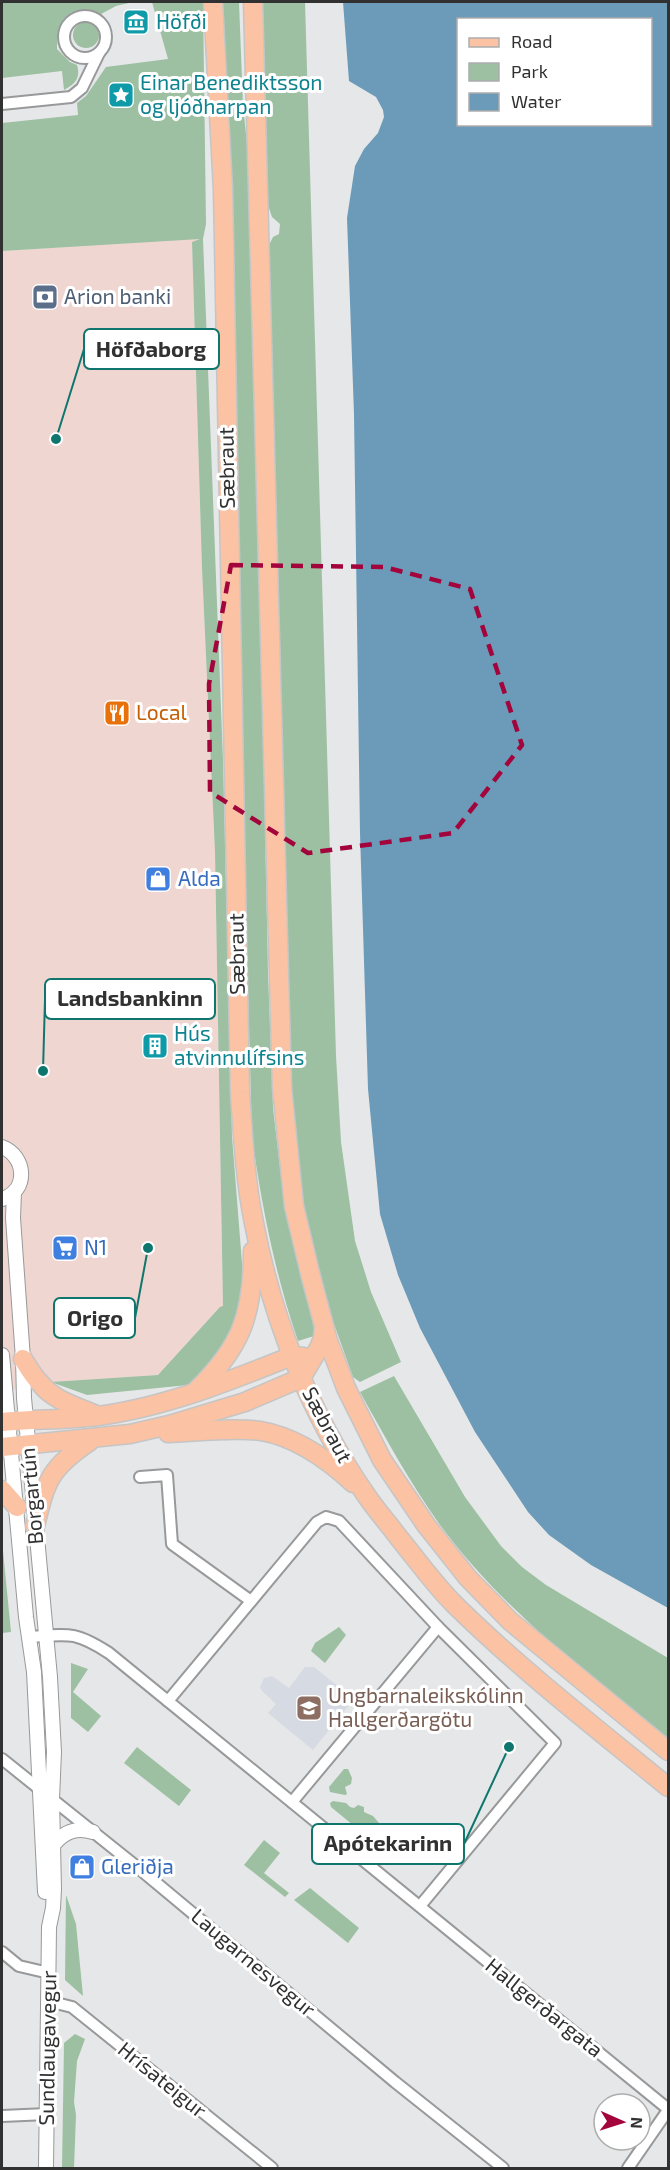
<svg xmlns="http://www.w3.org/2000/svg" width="670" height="2170" font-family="'Exo 2',sans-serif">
  <rect width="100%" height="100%" fill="#e6e7e8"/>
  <path fill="#f0d6d1" d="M203,238L192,243L202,568L215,852L223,1307H220L158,1375L51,1382L2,1392V251Z"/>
  <path fill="#d6dbe3" d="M305,1667H314L354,1699L313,1750L268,1713L276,1704L262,1691L260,1687L264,1678L272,1676L289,1688Z"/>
  <g fill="#9cc0a1">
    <path d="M2,2H133L116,6L101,14C69,1 57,20 57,49L70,62L77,65C81,78 75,84 64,90L62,71L2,78Z"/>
    <path d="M152,2H203L206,224L203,239L223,760L232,1137L244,1288L235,1327L198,1384L87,1395L51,1382L158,1375L220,1307L223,1306L215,852L202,568L192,242L200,239L2,251V123L78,115L77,103L86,96L106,67L168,59Z"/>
    <path d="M221,2H239L243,106L252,190L268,973L273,1108L283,1193L315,1328L314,1336L298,1341C275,1274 262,1207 252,1137Z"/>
    <path d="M261,2H305L336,1056L341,1142L355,1241L371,1292L401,1362L360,1382L353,1377L320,1285L302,1211L292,1139L270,340L269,245L273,237L279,234L280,224L272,217L268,205Z"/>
    <circle cx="86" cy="35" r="13"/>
    <path d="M394,1376L465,1497L501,1546L522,1567L546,1585L668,1658V1741C588,1674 503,1610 440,1525C410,1483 385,1437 360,1392Z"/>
    <path d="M2,1541L11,1632L2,1633Z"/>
    <path d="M339,1627L346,1635L325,1663L311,1651L315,1643Z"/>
    <path d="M71,1663L88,1669L73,1692L101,1716L88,1732L71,1718Z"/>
    <path d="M137,1747L191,1790L179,1806L124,1763Z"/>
    <path d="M344,1769H348L352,1778L351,1784L345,1787L347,1794L345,1795L330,1792L329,1787Z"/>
    <path d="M333,1801L346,1803L350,1807L354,1808L358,1805L364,1807V1812L373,1816L379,1823L374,1838L370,1839L331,1807L330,1803Z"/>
    <path d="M264,1840L280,1853L264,1873L289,1893L285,1897L244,1865Z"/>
    <path d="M310,1888L359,1928L348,1943L294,1900Z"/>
    <path d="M66,1895L76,1924L83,1996L65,1980Z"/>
    <path d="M75,2034L85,2039L77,2061L74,2102L76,2115L74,2168H62L64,2043Z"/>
  </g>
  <path fill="#6b9bb9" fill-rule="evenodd" d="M343,2H668V1608L591,1565L549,1535L528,1512L475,1432L420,1328L398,1275L380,1214L368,1089L360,833L354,414L347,218L355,166L364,149L378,133L384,117L383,110L376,97L349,81ZM458,20H650V124H458Z"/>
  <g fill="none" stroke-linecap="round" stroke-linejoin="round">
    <defs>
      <g id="minor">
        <circle cx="85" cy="37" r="21"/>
        <path d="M2,104L71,97L82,88L99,53"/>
        <path d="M140,1477L167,1475L172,1544L251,1601"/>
        <path d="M30,1637C69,1634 75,1631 109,1653L668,2109"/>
        <path d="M168,1701L317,1522L326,1517L339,1521L438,1627L555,1743L420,1906"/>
        <path d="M2,1759L142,1871L395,2082L503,2168"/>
        <path d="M292,1802L438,1627"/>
        <path d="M2,1952L19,1966L49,1973"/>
        <path d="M48,2001L72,2007L272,2168"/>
        <path d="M2,2116L47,2114"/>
        <path d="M628,2168L668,2110"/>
      </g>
      <g id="tertiary">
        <path d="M2,1147C26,1156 29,1191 2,1199"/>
        <path d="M14,1192L13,1218L23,1359L24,1398L50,1677L54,1752L52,1799L54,1889L53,1908L49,1927L46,2168"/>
        <path d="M2,1355L26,1617L34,1672L45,1892"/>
        <path d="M54,1844C65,1831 77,1827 93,1832"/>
      </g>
      <g id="primary">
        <path d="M213,2L223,190L240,1092C243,1136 245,1180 254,1223C272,1319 310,1414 366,1495C376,1510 388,1523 399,1538C417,1560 434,1584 454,1604C521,1670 596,1728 668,1787"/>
        <path d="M253,2L282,1088L294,1206L311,1277L328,1341L337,1364L346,1388L382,1460L426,1525L468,1578L510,1621L668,1751"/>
        <path d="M23,1359C28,1367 33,1376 40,1383C53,1400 75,1406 94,1414"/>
        <path d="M197,1390C242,1346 253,1314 253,1251"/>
        <path d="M2,1422C34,1419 66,1420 98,1416C165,1407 230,1381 292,1356L304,1357"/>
        <path d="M168,1433C196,1432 234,1427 261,1431C296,1437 327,1459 353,1483"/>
        <path d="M2,1447L130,1434L169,1425L245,1402L301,1378L319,1348L323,1338L324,1327"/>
        <path d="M2,1490L17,1507"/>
        <path d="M35,1526C46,1480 50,1468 90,1441"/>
      </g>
    </defs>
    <use href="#minor" stroke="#98999a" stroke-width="14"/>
    <use href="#tertiary" stroke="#98999a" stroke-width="16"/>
    <use href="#primary" stroke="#c5c5c6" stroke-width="21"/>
    <use href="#minor" stroke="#fff" stroke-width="10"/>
    <use href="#tertiary" stroke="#fff" stroke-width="14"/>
    <use href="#primary" stroke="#fbc2a3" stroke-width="18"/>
  </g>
  <path fill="none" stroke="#a2043b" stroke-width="4.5" stroke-dasharray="12 8" stroke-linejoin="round" d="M231,565L384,567L470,589L522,745L453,833L308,853L210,792L209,684Z"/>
  <defs>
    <symbol id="museum-square" viewBox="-11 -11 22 22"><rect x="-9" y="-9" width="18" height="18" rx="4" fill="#0f9aa8" stroke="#fff"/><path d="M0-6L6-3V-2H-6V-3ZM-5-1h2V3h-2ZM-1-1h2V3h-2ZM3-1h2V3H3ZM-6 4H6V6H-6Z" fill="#fff"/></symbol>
    <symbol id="sight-square" viewBox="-11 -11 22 22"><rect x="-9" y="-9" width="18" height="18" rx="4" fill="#0f9aa8" stroke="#fff"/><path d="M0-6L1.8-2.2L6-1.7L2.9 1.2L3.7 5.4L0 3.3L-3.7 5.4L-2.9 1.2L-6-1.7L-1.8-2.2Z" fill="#fff"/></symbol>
    <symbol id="bank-square" viewBox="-11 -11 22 22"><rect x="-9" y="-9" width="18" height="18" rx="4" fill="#5c6f8a" stroke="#fff"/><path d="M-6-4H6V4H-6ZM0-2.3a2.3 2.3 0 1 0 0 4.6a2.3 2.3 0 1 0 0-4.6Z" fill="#fff"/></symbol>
    <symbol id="restaurant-square" viewBox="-11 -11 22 22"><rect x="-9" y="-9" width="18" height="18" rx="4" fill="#e8710a" stroke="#fff"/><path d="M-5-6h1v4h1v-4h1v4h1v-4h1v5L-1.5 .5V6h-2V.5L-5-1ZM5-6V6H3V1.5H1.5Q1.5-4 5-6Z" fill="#fff"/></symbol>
    <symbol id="shop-square" viewBox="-11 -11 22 22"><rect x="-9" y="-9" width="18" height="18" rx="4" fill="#3f7fe0" stroke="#fff"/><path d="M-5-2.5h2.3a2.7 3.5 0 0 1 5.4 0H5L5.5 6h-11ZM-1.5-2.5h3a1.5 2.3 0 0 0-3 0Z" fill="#fff"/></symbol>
    <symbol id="building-square" viewBox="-11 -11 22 22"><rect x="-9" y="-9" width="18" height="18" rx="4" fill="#0f9aa8" stroke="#fff"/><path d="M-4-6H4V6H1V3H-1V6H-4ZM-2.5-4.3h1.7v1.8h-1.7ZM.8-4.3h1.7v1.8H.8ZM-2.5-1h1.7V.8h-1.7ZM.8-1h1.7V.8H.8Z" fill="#fff"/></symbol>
    <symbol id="supermarket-square" viewBox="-11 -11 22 22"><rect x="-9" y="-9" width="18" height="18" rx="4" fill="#3f7fe0" stroke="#fff"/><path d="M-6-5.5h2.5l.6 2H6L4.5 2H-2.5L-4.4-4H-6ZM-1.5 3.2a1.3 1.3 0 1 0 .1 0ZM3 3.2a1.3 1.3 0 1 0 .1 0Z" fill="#fff"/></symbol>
    <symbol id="school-square" viewBox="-11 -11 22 22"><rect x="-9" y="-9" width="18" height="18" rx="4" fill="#8d6e63" stroke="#fff"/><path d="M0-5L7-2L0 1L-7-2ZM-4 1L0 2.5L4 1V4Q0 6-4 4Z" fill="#fff"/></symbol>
  </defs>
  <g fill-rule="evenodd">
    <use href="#museum-square" x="121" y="7" width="30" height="30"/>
    <use href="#sight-square" x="106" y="80" width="30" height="30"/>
    <use href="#bank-square" x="30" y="282" width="30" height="30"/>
    <use href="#restaurant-square" x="102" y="698" width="30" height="30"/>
    <use href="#shop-square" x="143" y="864" width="30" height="30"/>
    <use href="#building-square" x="140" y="1031" width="30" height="30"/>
    <use href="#supermarket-square" x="50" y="1233" width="30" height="30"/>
    <use href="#school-square" x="294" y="1693" width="30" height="30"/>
    <use href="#shop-square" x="67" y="1852" width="30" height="30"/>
  </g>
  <g text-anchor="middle" stroke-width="6" stroke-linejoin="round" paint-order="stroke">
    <g font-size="21" fill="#0d838f" stroke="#fff" text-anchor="start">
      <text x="156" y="29">Höfði</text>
      <text x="140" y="90">Einar Benediktsson<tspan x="140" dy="24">og ljóðharpan</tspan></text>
      <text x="174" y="1041">Hús<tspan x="174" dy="24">atvinnulífsins</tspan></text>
    </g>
    <g font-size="21" fill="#4e5e75" stroke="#fff" text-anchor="start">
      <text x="64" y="304">Arion banki</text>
    </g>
    <g font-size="21" fill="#313132" stroke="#fff">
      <text transform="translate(227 468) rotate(-91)" y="7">Sæbraut</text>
      <text transform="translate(237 954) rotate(-91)" y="7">Sæbraut</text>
      <text transform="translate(327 1425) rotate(62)" y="7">Sæbraut</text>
      <text transform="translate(32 1496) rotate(-95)" y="7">Borgartún</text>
      <text transform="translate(253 1963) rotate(40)" y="7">Laugarnesvegur</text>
      <text transform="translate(544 2008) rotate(39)" y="7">Hallgerðargata</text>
      <text transform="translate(48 2048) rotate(-89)" y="7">Sundlaugavegur</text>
      <text transform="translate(162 2080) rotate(39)" y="7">Hrísateigur</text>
    </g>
    <g font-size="21" fill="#c56008" stroke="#fff" text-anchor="start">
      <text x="136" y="720">Local</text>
    </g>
    <g font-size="21" fill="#366cbe" stroke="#fff" text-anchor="start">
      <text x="178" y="886">Alda</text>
      <text x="84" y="1255">N1</text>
      <text x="101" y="1874">Gleriðja</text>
    </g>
    <g font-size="21" fill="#785e54" stroke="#fff" text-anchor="start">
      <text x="328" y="1703">Ungbarnaleikskólinn<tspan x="328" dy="24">Hallgerðargötu</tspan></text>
    </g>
  </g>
  <path fill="none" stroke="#0f766e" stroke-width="2" d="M56 439L84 349M43 1071L45 999M148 1248L135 1318M509 1747L464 1844"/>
  <g fill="#0f766e" stroke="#fff" stroke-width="2">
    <circle cx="56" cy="439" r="6"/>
    <circle cx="43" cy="1071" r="6"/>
    <circle cx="148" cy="1248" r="6"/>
    <circle cx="509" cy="1747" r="6"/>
  </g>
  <g fill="#fff" stroke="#0f766e" stroke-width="2">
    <rect x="84" y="329" width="135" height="40" rx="6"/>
    <rect x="45" y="979" width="170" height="40" rx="6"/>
    <rect x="54" y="1298" width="81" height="40" rx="6"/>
    <rect x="312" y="1824" width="152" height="40" rx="6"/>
  </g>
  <g font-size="22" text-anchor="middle" font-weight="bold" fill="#313132">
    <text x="151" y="357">Höfðaborg</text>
    <text x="130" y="1006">Landsbankinn</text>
    <text x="95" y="1326">Origo</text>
    <text x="388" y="1851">Apótekarinn</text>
  </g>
  <rect width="670" height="2170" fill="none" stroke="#313132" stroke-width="6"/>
  <rect x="457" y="18" width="195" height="108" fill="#ffffff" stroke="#adadad" stroke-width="1.5"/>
  <rect x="469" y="38" width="30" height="9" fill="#fbc2a3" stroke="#adadad" stroke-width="1.5"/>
  <text x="511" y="48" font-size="18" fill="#313132">Road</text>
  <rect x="469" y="63" width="30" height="18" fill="#9cc0a1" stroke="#adadad" stroke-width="1.5"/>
  <text x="511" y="78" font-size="18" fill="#313132">Park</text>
  <rect x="469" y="93" width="30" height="18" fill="#6b9bb9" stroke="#adadad" stroke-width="1.5"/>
  <text x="511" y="108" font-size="18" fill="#313132">Water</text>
  <g transform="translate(622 2122) rotate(93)"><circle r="28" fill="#ffffff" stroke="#adadad" stroke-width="1.5"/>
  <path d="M0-4.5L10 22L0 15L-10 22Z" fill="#a2043b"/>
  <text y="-9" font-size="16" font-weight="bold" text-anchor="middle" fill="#313132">N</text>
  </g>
</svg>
